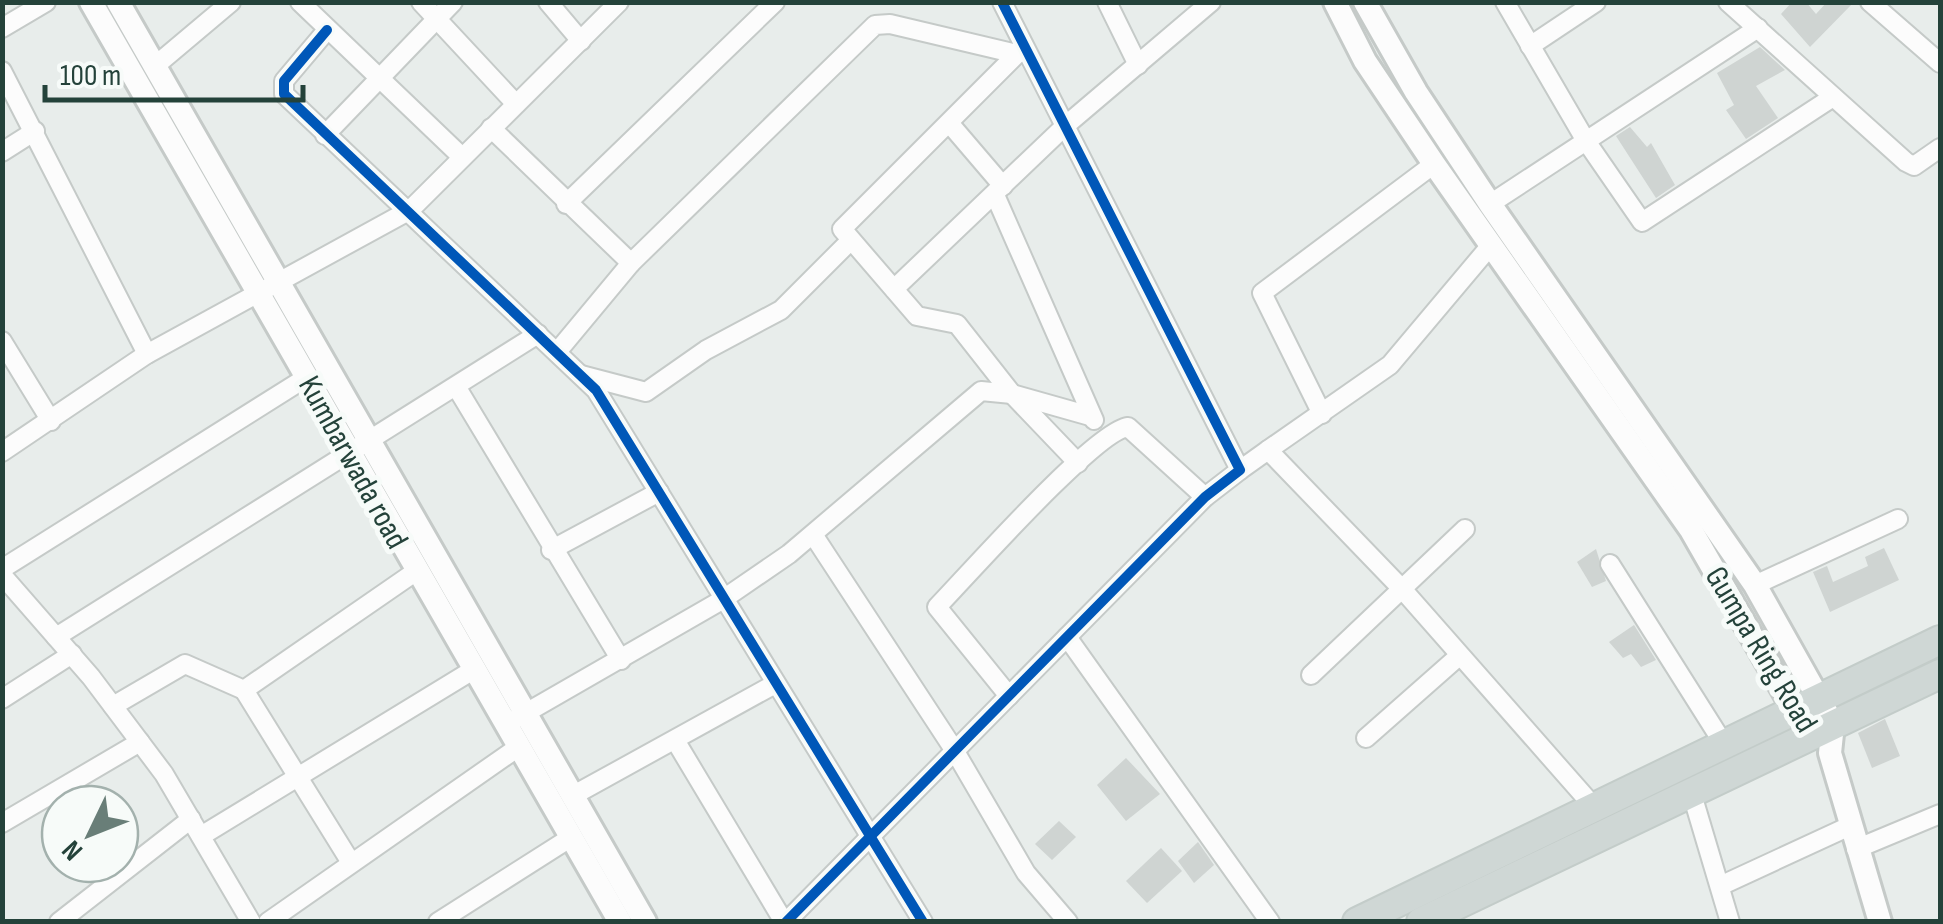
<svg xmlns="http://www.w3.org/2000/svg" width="1943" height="924" font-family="'Sofia Sans Condensed',sans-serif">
  <rect width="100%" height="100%" fill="#e8edeb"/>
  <g fill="#cfd4d2">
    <path d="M1792,2H1806L1816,14L1827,2H1854L1810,47L1781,14Z"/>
    <path d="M1760,47L1785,70L1756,86L1778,118L1746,139L1726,110L1734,105L1717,73Z"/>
    <path d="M1630,127L1647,147L1651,143L1675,185L1656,198L1616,136Z"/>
    <path d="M1884,548L1899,580L1830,612L1813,572L1827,566L1833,582L1868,566L1865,557Z"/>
    <path d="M1596,549L1606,581L1592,587L1577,562Z"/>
    <path d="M1634,625L1656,660L1641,667L1631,654L1623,658L1609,642Z"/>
    <path d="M1885,719L1900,756L1872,768L1858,733Z"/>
    <path d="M1126,758L1160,794L1126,821L1097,785Z"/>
    <path d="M1059,821L1076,837L1052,860L1035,844Z"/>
    <path d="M1198,842L1214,865L1194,883L1178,861Z"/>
    <path d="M1161,848L1182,871L1147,903L1126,881Z"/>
  </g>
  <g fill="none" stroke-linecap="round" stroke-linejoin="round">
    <defs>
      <g id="minor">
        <path d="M300,2L462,157"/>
        <path d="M421,2L516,104"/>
        <path d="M548,2L581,41"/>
        <path d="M1107,2L1138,65"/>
        <path d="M1505,2L1586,141L1642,222L1833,97"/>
        <path d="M1728,2L1906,162L1914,166L1940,148"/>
        <path d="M1870,2L1940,63"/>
        <path d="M2,28L46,2"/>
        <path d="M327,30L284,81V94L596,390L923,922"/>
        <path d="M1530,46L1596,2"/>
        <path d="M1022,49L842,229L917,316L957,324L1012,394L1078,463"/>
        <path d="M155,66L231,2"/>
        <path d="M2,71L147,354"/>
        <path d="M950,124L1003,186"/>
        <path d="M491,128L631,263"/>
        <path d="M325,135L453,2"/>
        <path d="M2,152L35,131"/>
        <path d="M995,195L1094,420"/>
        <path d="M566,204L775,2"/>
        <path d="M1490,204L1758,28"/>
        <path d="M894,289L1065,126L1211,2"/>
        <path d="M2,341L51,421"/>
        <path d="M557,352L631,263L875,25L890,24L1017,54"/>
        <path d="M581,375L646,392L706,350L781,310L851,240"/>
        <path d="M457,388L621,660"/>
        <path d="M1322,414L1262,293L1434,164"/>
        <path d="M1268,450L1390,365L1491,245"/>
        <path d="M2,452L147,354L410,210L619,2"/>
        <path d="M1240,470L1268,450L1403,590L1594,807"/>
        <path d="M814,536L953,748L1026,873L1068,922"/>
        <path d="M551,550L659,492"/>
        <path d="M1610,564L1725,746"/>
        <path d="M2,569L307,377"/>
        <path d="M2,575L91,677L164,774L251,922"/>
        <path d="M1755,585L1898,519"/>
        <path d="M56,637L538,334"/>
        <path d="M1067,637L1270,922"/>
        <path d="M1311,675L1465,529"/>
        <path d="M244,690L350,861"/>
        <path d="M1009,696L937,607C968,575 1095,431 1128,427L1205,497"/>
        <path d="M2,699L72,654"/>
        <path d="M113,706L185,664L244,690L415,572"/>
        <path d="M517,718L722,600L789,554L981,391L1012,394L1090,416"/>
        <path d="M1366,738L1459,656"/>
        <path d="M675,740L784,922"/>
        <path d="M1691,791L1730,922"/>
        <path d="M572,796L775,684"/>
        <path d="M2,823L140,742"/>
        <path d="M201,836L473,670"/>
        <path d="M1856,849L1940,814"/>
        <path d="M1720,886L1852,825"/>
        <path d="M59,922L191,819"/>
        <path d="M268,922L517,748"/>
        <path d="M438,922L570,838"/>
        <path d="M786,922L1205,497L1240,470L1002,2"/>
      </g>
      <g id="tertiary">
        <path d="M91,2L620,922"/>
        <path d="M118,2L645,922"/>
        <path d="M1335,2L1365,61L1434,164L1691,530L1801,722"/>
        <path d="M1365,2L1416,92L1490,204L1755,585L1833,724L1830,753L1880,922"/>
      </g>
      <g id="primary">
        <path d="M1357,922L1940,640"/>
        <path d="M1421,922L1940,674"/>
      </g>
    </defs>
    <use href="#minor" stroke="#c5cac8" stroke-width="22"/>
    <use href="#tertiary" stroke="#c5cac8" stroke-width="28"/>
    <use href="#primary" stroke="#c3ccc9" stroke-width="32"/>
    <use href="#minor" stroke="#fcfcfc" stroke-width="18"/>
    <use href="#tertiary" stroke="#fcfcfc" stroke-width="22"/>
    <use href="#primary" stroke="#cfd7d5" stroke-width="28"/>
    <defs>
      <g id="cycleway">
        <path d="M327,30L284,81V94L596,390L923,922"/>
        <path d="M786,922L1205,497L1240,470L1002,2"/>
      </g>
    </defs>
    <use href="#cycleway" stroke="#f7fbf9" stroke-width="16"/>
    <use href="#cycleway" stroke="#0057b8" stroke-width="10"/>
  </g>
  <g text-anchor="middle" stroke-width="10" stroke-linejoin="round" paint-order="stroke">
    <g font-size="32" fill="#24423a" stroke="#f7fbf9">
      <text transform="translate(354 462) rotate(61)" y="11">Kumbarwada road</text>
      <text transform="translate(1762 649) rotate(59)" y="11">Gumpa Ring Road</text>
    </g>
  </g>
  <rect width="1943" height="924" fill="none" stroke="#24423a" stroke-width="10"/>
  <g transform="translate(90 834) rotate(227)"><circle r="48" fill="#f7fbf9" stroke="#a3b1ad" stroke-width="2.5"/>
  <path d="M0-8L18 38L0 25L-18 38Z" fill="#697e78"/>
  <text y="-15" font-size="28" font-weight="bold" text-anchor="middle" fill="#24423a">N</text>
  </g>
  <path d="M45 85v15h258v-15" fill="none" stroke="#24423a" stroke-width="5"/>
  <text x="60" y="85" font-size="30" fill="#24423a" stroke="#f7fbf9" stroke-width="8" paint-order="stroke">100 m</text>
</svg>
